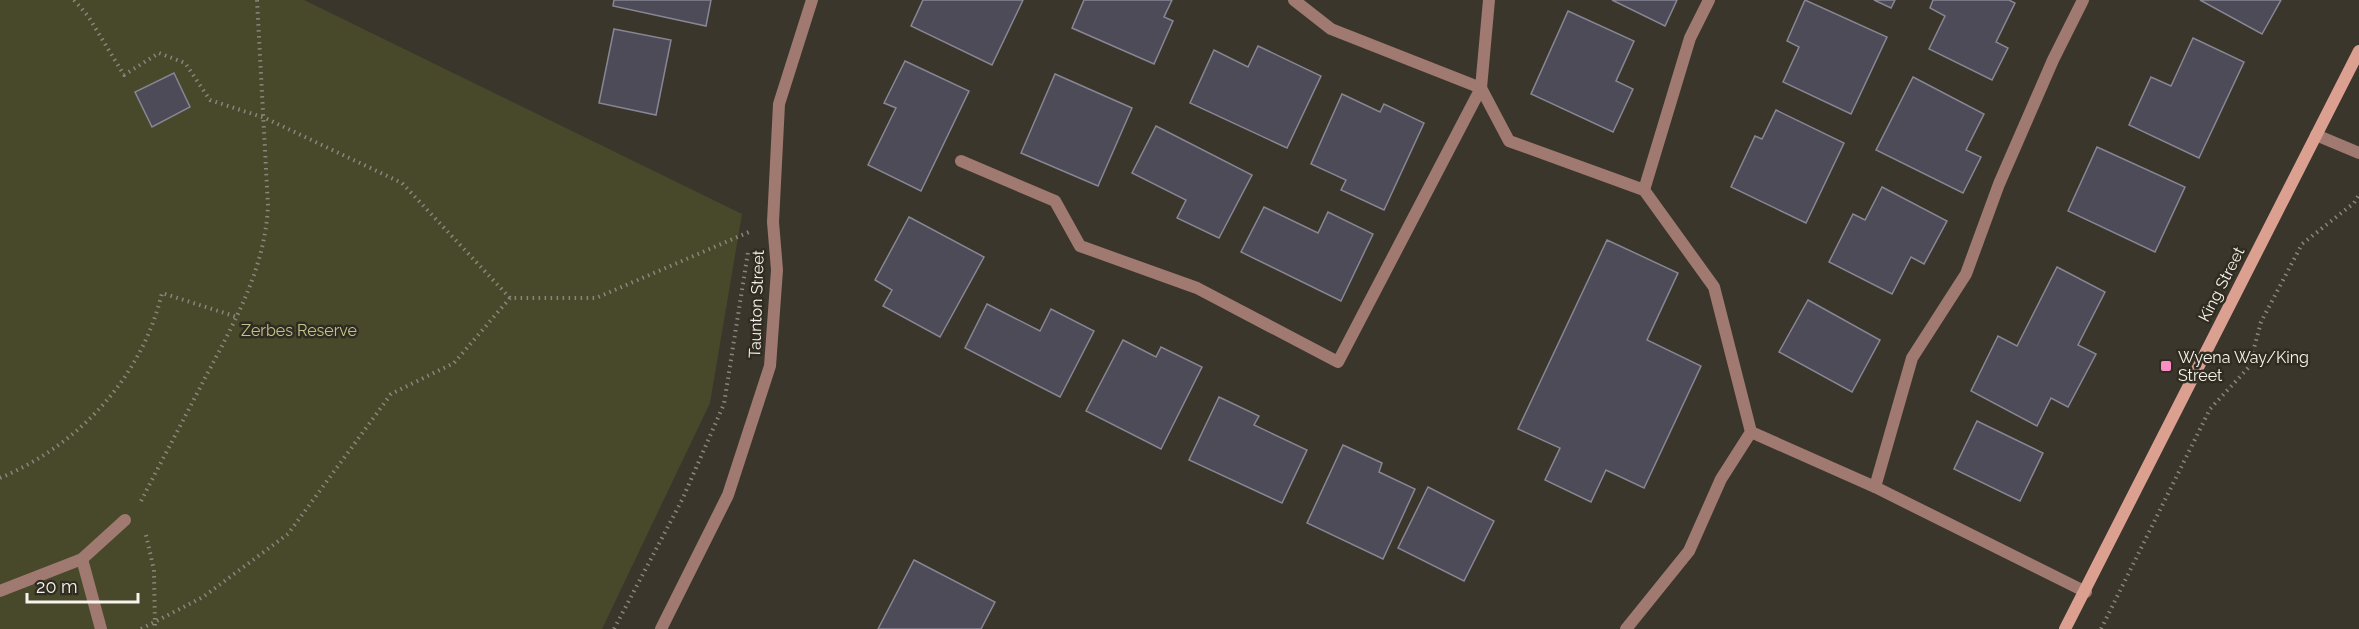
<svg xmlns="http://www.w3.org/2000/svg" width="2359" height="629" font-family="Raleway,sans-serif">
  <rect width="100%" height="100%" fill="#3b362b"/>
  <path fill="#47492a" d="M0,0H304L742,214L710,403L602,629H0Z"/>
  <g fill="#4d4b58" stroke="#888694" stroke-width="1.5">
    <path d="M614,0H711L706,26L613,6Z"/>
    <path d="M923,0H1023L992,65L911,26Z"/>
    <path d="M1084,0H1172L1164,17L1173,21L1154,64L1072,28Z"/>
    <path d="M1612,0H1677L1665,26Z"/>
    <path d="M1805,0L1887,37L1851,114L1783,82L1799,47L1787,41Z"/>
    <path d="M1874,0H1895L1891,8Z"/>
    <path d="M1933,0H2009L2015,3L1996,42L2008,48L1992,80L1929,49L1945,16L1930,8Z"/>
    <path d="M2200,0H2281L2262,34Z"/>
    <path d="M1568,11L1634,41L1616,81L1633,89L1613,132L1531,94Z"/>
    <path d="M614,29L671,40L656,115L599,103Z"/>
    <path d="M2193,38L2244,62L2199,158L2129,125L2151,77L2171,86Z"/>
    <path d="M1258,46L1321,76L1287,148L1190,103L1214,50L1248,67Z"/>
    <path d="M905,61L969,91L921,191L868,165L896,108L884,103Z"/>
    <path d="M174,73L190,107L152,127L135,92Z"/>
    <path d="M1055,74L1132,108L1098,186L1021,153Z"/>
    <path d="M1913,77L1984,114L1966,150L1981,157L1963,193L1876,150Z"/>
    <path d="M1342,94L1380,112L1384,104L1424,123L1384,210L1341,190L1346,180L1311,164Z"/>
    <path d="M1776,110L1844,143L1806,223L1731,187L1755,136L1762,139Z"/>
    <path d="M1156,126L1252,175L1219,238L1177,218L1186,200L1132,173Z"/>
    <path d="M2097,147L2185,187L2155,252L2068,211Z"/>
    <path d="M1882,187L1947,221L1924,264L1911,257L1892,294L1829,262L1853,214L1865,220Z"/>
    <path d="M1264,207L1318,233L1328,212L1373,234L1341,301L1241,252Z"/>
    <path d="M909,217L984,257L940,337L883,306L892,290L875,280Z"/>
    <path d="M1607,240L1678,273L1647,340L1701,366L1644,488L1606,470L1591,502L1545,480L1560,448L1518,429Z"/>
    <path d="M2057,267L2105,292L2078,345L2096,354L2068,407L2051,398L2037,426L1971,391L1998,336L2017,346Z"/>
    <path d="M1808,300L1880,340L1852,392L1779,352Z"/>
    <path d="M987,304L1040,331L1051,309L1094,331L1060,397L965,348Z"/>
    <path d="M1123,340L1156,357L1161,347L1202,367L1161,449L1086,411Z"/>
    <path d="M1219,397L1259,416L1254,425L1307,450L1282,503L1189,460Z"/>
    <path d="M1977,421L2043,453L2020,501L1954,469Z"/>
    <path d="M1343,445L1382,463L1379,472L1415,489L1383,559L1307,523Z"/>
    <path d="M1428,487L1494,521L1464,581L1398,548Z"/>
    <path d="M914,560L995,602L981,629H878Z"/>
  </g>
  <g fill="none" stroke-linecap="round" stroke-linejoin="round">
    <g stroke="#8a867d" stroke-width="4" stroke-dasharray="1.5 4.5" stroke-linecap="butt">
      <path d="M74,0L88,16L124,75L159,53L185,63L210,100L265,118L402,183L510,298"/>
      <path d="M0,478C79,445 142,377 162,293L237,317"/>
      <path d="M141,501C162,460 184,419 205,378C234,323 265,269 268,206L257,0"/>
      <path d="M146,535L154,570L155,629"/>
      <path d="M141,629L203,597L288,534L391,394L454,363L510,298H596L749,232"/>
      <path d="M614,629L682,500L724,404L748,252"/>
      <path d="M2101,629L2210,409L2249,367L2261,322L2302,244L2354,203L2359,195"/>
    </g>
    <g stroke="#a07a71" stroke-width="12">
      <path d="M1294,0L1331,29L1481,88L1509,141L1644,190L1714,287L1751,432L1721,479L1689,551L1626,629"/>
      <path d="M961,161L1055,201L1080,246L1197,288L1338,362L1481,88L1489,0"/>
      <path d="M1644,190L1690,38L1709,0"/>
      <path d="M1751,432L1875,487L2086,592"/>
      <path d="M1875,487L1912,358L1966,274L1999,184L2053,60L2083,0"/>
      <path d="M82,559L101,629"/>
      <path d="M0,591L82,559L125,520"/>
    </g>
    <g stroke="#a07a71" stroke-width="12">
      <path d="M2316,135L2359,153"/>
      <path d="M661,629L728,495L770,366L777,270L773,222L779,104L812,0"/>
    </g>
    <path stroke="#dca091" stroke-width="12" d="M2065,629L2359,51"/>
  </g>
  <rect fill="#fa8fc6" stroke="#312c21" stroke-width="2" x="2160" y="360" width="12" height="12" rx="3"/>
  <g text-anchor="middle" stroke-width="5" stroke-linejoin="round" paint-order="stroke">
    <g font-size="16" fill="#f7f4ed" stroke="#312c21">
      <text transform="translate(2221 284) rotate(-63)" y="6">King Street</text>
      <text transform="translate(756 304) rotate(-88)" y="6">Taunton Street</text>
    </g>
    <g font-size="16" fill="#c0c589" stroke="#312c21">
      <text x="299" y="336">Zerbes Reserve</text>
    </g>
    <g font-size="16" fill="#f7f4ed" stroke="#312c21" text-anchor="start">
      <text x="2178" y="363">Wyena Way/King<tspan x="2178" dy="18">Street</tspan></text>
    </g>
  </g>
  <path d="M27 593v9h111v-9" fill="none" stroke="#f7f4ed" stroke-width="3"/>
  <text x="36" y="593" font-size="18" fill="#f7f4ed" stroke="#312c21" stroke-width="4.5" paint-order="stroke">20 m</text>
</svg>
